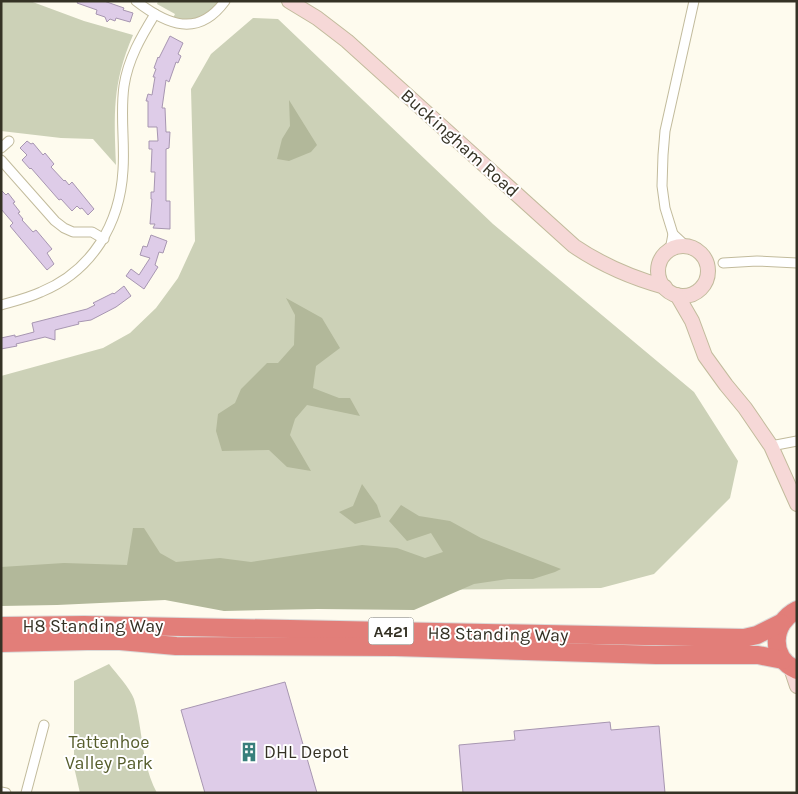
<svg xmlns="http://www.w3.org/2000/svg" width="798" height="794" font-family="Karla,sans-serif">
  <rect width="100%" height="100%" fill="#fefbee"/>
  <g fill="#ccd1b7">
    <path d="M1,1H30L84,21L133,35C112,84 114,114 116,165L93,139L61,138L1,131Z"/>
    <path d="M158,1H220C208,17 192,22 173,18L175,14L157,4Z"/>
    <path d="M253,18L278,19L493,224L694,392L738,461L730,498L654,574L601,588L1,594V376L103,348L130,333L156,308L178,278L195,241L191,89L211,54Z"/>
    <path d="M109,664C116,673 130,688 134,699C143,729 141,764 157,793H80L74,767V681Z"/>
  </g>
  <g fill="#b2b89a">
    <path d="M289,100L317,145L311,152L289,161L277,159L282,139L290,126Z"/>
    <path d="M286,298L322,318L340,348L316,366L313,388L339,398H350L360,416L307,405L295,419L290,435L311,471L287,467L269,450L222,451L216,431L218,414L235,403L241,389L267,363H278L294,345L295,315Z"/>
    <path d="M362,484L377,505L381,517L355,524L339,512L353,506Z"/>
    <path d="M401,505L419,516L450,521L481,538L561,569L555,572L533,579H508L474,584L414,610L318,609L224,611L165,600L57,605L1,606V567L64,563L127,565L133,528H144L160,553L176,562L220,558L251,562L362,545L397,548L425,558L443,552L431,533L407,541L389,521Z"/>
  </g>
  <g fill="#decce8" stroke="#a796b1">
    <path d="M78,1H104L124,8L123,10L133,13L130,22L116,18L115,21L110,19L107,22L105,17L96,14L97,10L77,3Z"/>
    <path d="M170,36L183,43L178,54L181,56L178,63L176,62L169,82L166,80L162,108H165L166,132H170L169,148L166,149V201H170V229L153,228L155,224H150L152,199H151V192H154L155,172H151L152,149H149V141H158L157,127H148V101H146L148,94L152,95L155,77H153L156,69L154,68L158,57L159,58Z"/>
    <path d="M27,141L31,144L33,143L43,155L45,153L54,164L51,167L64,181L65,180L69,185L72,182L94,209L88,215L82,208L80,209L77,206L72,211L61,199L59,200L31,168L30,169L22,160L27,155L20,148Z"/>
    <path d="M1,190L6,195L8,193L15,202L13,203L20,212L18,213L23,219L22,220L33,232L36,230L52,249L47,253L54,264L47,270L10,226L13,223L1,209Z"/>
    <path d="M151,235L167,241L163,253L159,252L155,265L158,267L144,289L126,276L131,269L139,275L150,258L140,255L143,246L147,247Z"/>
    <path d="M124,286L131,296L116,307L91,320L78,322L79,324L55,330V340L45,337L16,344L17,346L1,349V338L15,335V337L34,332L32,323L87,309L95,305L93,303L113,293L114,294Z"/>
    <path d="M285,682L317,793H205L181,710Z"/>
    <path d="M610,722L611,730L659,726L665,793H463L459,745L515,740L514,731Z"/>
  </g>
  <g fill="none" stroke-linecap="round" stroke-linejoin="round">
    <defs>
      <g id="street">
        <path d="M136,1C167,25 198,38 225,1"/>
        <path d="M1,148L9,141"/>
        <path d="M1,160L55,221L64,228L73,232H92L104,239"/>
        <path d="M687,247L673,234L665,208L662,186L663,155L665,131L694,1"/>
        <path d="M670,250L673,234"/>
        <path d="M723,263L757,261L797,263"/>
        <path d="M1,305C15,301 28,298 41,292C92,271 120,224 123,170C125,142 120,114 124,86C128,59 141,37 155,14"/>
        <path d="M771,446L797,441"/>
        <path d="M1,792L6,793"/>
        <path d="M26,793L44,725"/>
      </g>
      <g id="secondary">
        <path d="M289,1L317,18L347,41L574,246C602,265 632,278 665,287"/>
        <circle cx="683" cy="271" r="25"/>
        <path d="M677,295L692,321L705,356L726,385L745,408L771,446L797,504"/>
        <path d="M791,668L797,686"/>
      </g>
      <g id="highway">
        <path d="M797,610C771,623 769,658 797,670"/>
        <path d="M1,626L84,625L744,638L757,635L781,623"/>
        <path d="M1,643L87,641H120L176,646L395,647L656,655H758L783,660"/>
      </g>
    </defs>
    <use href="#street" stroke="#c2bb9c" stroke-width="11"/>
    <use href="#secondary" stroke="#c2bb9c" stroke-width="16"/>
    <use href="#highway" stroke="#dbdad8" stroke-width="20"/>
    <use href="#street" stroke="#fff" stroke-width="9"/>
    <use href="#secondary" stroke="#f6d8d7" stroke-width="14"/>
    <use href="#highway" stroke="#e27e79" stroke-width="18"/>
  </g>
  <defs>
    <symbol id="building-bare" viewBox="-9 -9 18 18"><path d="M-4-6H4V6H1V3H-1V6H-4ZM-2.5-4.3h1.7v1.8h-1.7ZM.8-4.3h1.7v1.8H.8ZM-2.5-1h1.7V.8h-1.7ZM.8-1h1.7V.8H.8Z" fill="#387f7b" stroke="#fff" stroke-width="2.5" paint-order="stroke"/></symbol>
  </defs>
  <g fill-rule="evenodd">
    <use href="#building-bare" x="235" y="738" width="28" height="28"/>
  </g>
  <g text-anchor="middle" stroke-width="4" stroke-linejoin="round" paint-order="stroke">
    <rect fill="#fff" stroke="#727066" stroke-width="1" x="368.5" y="617.5" width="45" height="27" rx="4"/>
    <g font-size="16" font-weight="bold" fill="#353225">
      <text x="391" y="637">A421</text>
    </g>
    <g font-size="18" fill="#353225" stroke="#fff">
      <text transform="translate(460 143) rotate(42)" y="6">Buckingham Road</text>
      <text x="93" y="632">H8 Standing Way</text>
      <text transform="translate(498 634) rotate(1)" y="6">H8 Standing Way</text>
    </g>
    <g font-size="18" fill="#565d2c" stroke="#fff">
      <text x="109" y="748">Tattenhoe<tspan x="109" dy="21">Valley Park</tspan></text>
    </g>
    <g font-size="18" fill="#353225" stroke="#fff" text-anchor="start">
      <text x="264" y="758">DHL Depot</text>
    </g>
  </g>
  <rect width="798" height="794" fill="none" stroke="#353225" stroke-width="5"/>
</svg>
